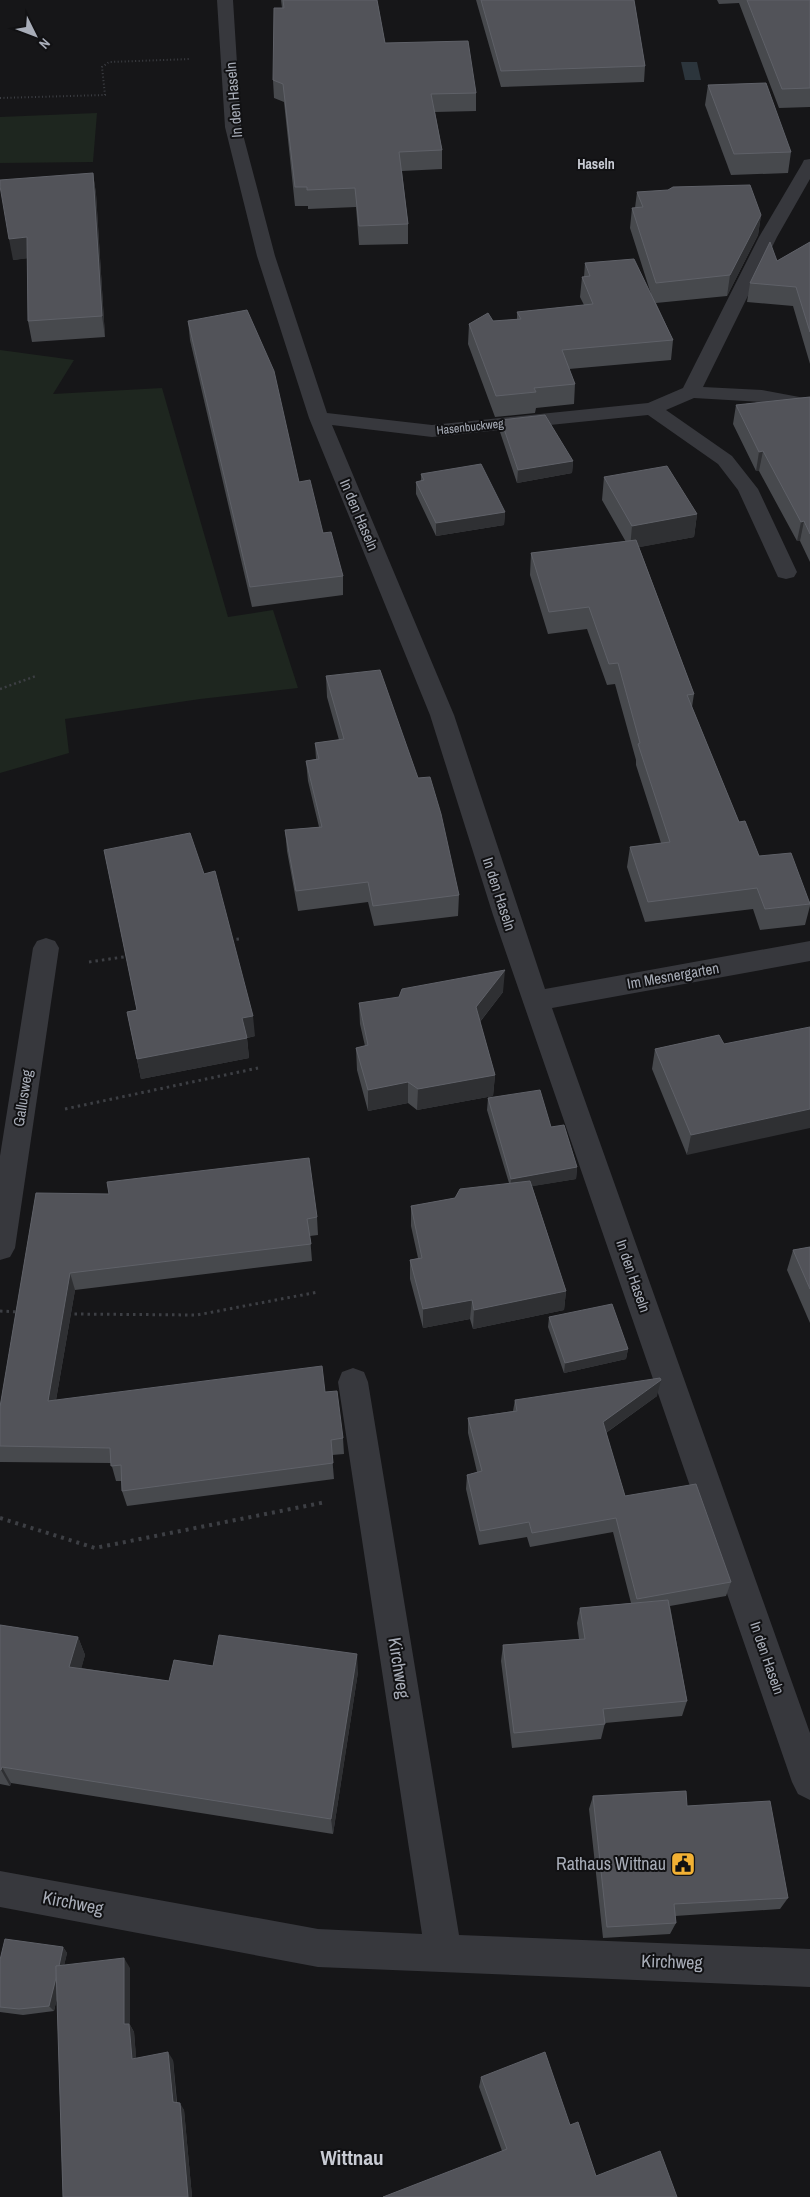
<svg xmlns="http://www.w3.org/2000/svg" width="810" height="2197" font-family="'Archivo Narrow',sans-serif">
  <rect width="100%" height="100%" fill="#161618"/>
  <g fill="#1e261f">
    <path d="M97,113L93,162L0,163V117Z"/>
    <path d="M0,350L74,360L53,394L162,388L228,617L273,610L298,688L200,699L65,719L69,753L0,773Z"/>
  </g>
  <path fill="#2c353c" d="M681,62H697L701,80H685Z"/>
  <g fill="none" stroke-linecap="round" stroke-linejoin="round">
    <path stroke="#3d3f44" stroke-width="2" stroke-dasharray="1 2.5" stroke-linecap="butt" d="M0,98L105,95L102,67L109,62L191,59"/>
    <path stroke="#3d3f44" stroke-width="2.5" stroke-dasharray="2 3" stroke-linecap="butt" d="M0,689L36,676"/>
    <g stroke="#3d3f44" stroke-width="3" stroke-dasharray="2.5 4" stroke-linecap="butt">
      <path d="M230,940L239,939"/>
      <path d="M89,962L130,956"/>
      <path d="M65,1109L258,1068"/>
      <path d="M0,1311L19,1312"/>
      <path d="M68,1314L197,1315L318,1292"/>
    </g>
    <path stroke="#3d3f44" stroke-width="4" stroke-dasharray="3 5" stroke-linecap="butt" d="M0,1518L95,1548L326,1502"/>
    <g fill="#37383d" fill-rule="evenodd">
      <path d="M217,0H233L241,127L275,256L327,413L432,425L648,403L683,388L759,237L802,164L804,160L810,159V179L777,237L703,387L762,390L810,399V411L762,402L694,398L666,410L732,456L758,489L797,572L794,577L786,579L778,577L738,490L718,464L648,415L432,437L332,425L454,715L545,989L810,941V961L552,1008L810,1733V1800L798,1794L792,1782L493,915L430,715L309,418L257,256L225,127Z"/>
      <path d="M46,938L55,941L59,948L15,1248L10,1257L0,1260V1156L33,948L37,941Z"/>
      <path d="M353,1368L364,1372L368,1382L459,1935L810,1949V1987L318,1967L0,1907V1871L318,1929L422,1934L338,1382L342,1372Z"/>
    </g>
  </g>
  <g fill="#47494d">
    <path d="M281,0H377L385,43L476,93V111L435,112L442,150V169L402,171L408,224V244L359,245L356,207L308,209V206H295L284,102L274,98L273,80L282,8Z"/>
    <path d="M476,0H634L645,66L644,82L501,87Z"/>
    <path d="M717,0H810V107L779,108L739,3L719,4Z"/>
    <path d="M708,85L791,152L788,173L731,175L705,105Z"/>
    <path d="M93,173L96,194L105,337L32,342L28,321L27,258L13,260Z"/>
    <path d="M637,192L761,215L758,235L727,296L656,303L673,340L671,360L569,369L575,384L574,404L536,408L535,413L495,417L468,344L469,324L517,319V312L584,305L580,297L582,277H584L585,263L651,294L630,228L632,208H635Z"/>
    <path d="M810,242V364L793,306L747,302L750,283L777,261Z"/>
    <path d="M188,321L299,482L343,576V595L252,607L190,340Z"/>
    <path d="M810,397V562L800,541H797L759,471H756L733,424L736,405Z"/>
    <path d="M501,420L573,461L572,473L517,483L500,432Z"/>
    <path d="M421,474L505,512L504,525L436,536L416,494V482L421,481Z"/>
    <path d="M604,477L697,514L694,537L639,547L694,694L692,707L739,822L759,856L810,902V906L805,925L760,930L753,909L645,922L627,867L630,847L661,843L636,765V760L615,684L607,685L587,629L548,634L530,575L531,553L626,542L602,500Z"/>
    <path d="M326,676L459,895L458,916L374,926L368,902L298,911L287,851L285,830L319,827L308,781L306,761L316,759L315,743L339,740L327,697Z"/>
    <path d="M104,850L255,1036L247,1038L249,1058L141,1079L127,1012L137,1010Z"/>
    <path d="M503,992L480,1022L495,1075L493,1096L417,1110L408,1103L368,1111L357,1070L356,1048L365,1046L360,1024L359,1003Z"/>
    <path d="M719,1035L687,1155L652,1069L655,1049Z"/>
    <path d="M488,1098L551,1127L577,1167L576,1179L532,1186L566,1291L564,1310L473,1329L470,1319L423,1328L410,1279V1260L418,1258L411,1226V1206L455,1198L509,1183L487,1110Z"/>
    <path d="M36,1193L317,1217L318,1235L310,1236L312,1261L75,1290L56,1400L325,1392L343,1438L344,1454L332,1455L334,1479L127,1506L122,1491V1481H116L111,1463L0,1462V1407Z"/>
    <path d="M810,1247V1323L787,1270L793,1250Z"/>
    <path d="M549,1317L628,1349L626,1359L564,1373L548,1327Z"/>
    <path d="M657,1396L606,1433L625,1496L731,1582L726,1596L670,1606L687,1701L682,1716L605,1723L601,1739L512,1748L501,1661L503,1645L579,1639L577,1623L580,1608L631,1603L613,1532L530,1547L527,1537L479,1545L466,1489L467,1475L477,1472L468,1433V1418L513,1411L515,1400Z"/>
    <path d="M0,1625L78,1637L85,1655L81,1668L169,1681L213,1666L358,1672L333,1834L11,1783L10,1786L0,1784Z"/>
    <path d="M593,1796L687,1806L788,1898L780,1909L675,1916L676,1923L670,1934L603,1938L589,1809Z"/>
    <path d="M63,1947L67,1953L64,1965L130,1968V2025L134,2032L136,2058L173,2060L177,2102L184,2110L192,2197H63L57,1998L54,2011L23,2015L0,2012V1960Z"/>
    <path d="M481,2077L570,2125L596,2176L502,2151L479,2087Z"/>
  </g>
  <g fill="#2f3033">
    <path d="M93,173L96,194L105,337L102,316Z"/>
    <path d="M761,215L758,235L727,296L730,275Z"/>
    <path d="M27,237L31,258L13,260L9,239Z"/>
    <path d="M763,451L759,471H756L759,452Z"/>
    <path d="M573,461L572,473L517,483L518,470Z"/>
    <path d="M505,512L504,525L436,536V523Z"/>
    <path d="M697,514L694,537L630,549L632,526Z"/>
    <path d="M804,521L800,541H797L801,522Z"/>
    <path d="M505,970L503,992L475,1028L476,1007Z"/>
    <path d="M253,1016L255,1036L247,1038L249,1058L141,1079L137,1059L242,1018Z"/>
    <path d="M495,1075L493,1096L417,1110L418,1089Z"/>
    <path d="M408,1082V1103L368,1111V1090Z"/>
    <path d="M810,1109V1128L687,1155L691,1135Z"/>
    <path d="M577,1167L576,1179L510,1190L511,1179Z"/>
    <path d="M70,1273L75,1290L53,1417L48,1401Z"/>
    <path d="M566,1291L564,1310L473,1329L474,1310Z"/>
    <path d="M472,1300L470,1319L423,1328V1309Z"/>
    <path d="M628,1349L626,1359L564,1373L565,1363Z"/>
    <path d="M661,1380L657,1396L600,1437L603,1422Z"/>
    <path d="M78,1637L85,1655L77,1685L69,1667Z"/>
    <path d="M357,1654L358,1672L333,1834L331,1819Z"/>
    <path d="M2,1767L11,1783L10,1786L1,1770Z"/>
    <path d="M63,1947L67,1953L54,2011L49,2006Z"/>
    <path d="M124,1958L130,1968V2025L134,2032L137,2067L132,2059L124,2024Z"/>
    <path d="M168,2052L173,2060L177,2110L173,2102Z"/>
    <path d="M180,2103L184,2110L192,2197H188Z"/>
  </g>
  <g fill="#525359" stroke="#5f6168">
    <path d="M283,0H377L385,43L468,41L476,93L431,94L442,150L399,152L408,224L359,226L355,188L307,190V187H295L283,84L273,80L274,8H284Z"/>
    <path d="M481,0H634L645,66L501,71Z"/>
    <path d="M747,0H810V88L782,89Z"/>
    <path d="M766,83L791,152L734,154L708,85Z"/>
    <path d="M93,173L102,316L28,321L27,237L9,239L0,186V180Z"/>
    <path d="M750,185L761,215L730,275L656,283L632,208L643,207L637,192L668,190L673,187Z"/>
    <path d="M770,242L777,261L810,242V332L796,287L750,283Z"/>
    <path d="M634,259L673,340L562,350L575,384L534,388L536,392L496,396L469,324L488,313L493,321L521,319L517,312L593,304L582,277L590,276L585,263Z"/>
    <path d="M247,310L274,371L299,482L310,480L323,533L331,532L343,576L250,587L188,321Z"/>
    <path d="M810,397V534L804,521L801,522L763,451L759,452L736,405Z"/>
    <path d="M545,415L573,461L518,470L501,420Z"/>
    <path d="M481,464L505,512L436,523L416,482L424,480L421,474Z"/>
    <path d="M667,466L697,514L632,526L604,477Z"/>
    <path d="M636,540L694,694L687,695L739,822L745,821L759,856L791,853L810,904L765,909L757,888L648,902L630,847L670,842L638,744L640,743L618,663L609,664L589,607L549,612L531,553Z"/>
    <path d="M380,670L418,778L430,777L441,814L459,895L373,906L368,882L296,891L285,830L322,827L306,761L319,759L315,743L344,739L326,676Z"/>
    <path d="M190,833L204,874L215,871L253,1016L242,1018L247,1038L137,1059L127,1012L137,1010L104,850Z"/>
    <path d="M505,970L476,1007L495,1075L418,1089L408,1082L368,1090L356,1048L368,1045L359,1003L399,997L402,989Z"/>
    <path d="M810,1027V1109L691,1135L655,1049L719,1035L724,1044Z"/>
    <path d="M540,1090L551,1127L564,1125L577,1167L511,1179L488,1098Z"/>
    <path d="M309,1158L317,1217L307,1219L311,1244L70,1273L48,1401L322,1366L325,1392L337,1391L343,1438L331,1440L333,1463L122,1491L121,1465L111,1466L110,1448L0,1446V1407L36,1193L109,1194L107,1182Z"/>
    <path d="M530,1181L566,1291L474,1310L472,1300L423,1309L410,1260L422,1258L411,1206L455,1198L460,1189Z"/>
    <path d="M810,1247V1289L793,1250Z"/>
    <path d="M612,1304L628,1349L565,1363L549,1317Z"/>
    <path d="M660,1378L661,1380L603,1422L625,1496L696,1484L731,1582L637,1599L616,1518L532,1533L529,1522L480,1531L467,1475L482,1471L468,1418L517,1411L515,1400Z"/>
    <path d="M668,1600L687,1701L603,1709L605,1724L514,1733L503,1645L585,1639L580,1608Z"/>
    <path d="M0,1625L78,1637L69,1667L169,1681L174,1660L213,1666L219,1635L357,1654L331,1819L2,1767L1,1770H0Z"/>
    <path d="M686,1791L687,1806L770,1801L788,1898L674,1904L676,1923L607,1927L593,1796Z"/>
    <path d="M5,1939L63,1947L59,1966H56V1978L49,2006L19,2009L0,2007V1960Z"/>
    <path d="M124,1958V2024H129L132,2059L168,2052L173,2102L180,2103L188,2197H63L56,1966Z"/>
    <path d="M545,2052L570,2125L578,2122L596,2176L660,2151L677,2197H383L507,2149L481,2077Z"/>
  </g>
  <defs>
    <symbol id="civic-square" viewBox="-11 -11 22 22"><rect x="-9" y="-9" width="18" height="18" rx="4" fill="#f2b134" stroke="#111113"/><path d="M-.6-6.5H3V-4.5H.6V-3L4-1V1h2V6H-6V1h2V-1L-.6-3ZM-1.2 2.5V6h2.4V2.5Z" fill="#111"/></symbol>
  </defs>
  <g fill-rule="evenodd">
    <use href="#civic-square" x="669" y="1850" width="28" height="28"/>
  </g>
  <g text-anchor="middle" stroke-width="4" stroke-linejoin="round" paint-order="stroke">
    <g font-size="12" fill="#a8adb8" stroke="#111113">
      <text transform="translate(470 427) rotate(-6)" y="4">Hasenbuckweg</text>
    </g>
    <g font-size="14" font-weight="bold" fill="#c9ccd4" stroke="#111113">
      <text x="596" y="169">Haseln</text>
    </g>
    <g font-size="15" fill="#a8adb8" stroke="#111113">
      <text transform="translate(234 100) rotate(-95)" y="5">In den Haseln</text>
      <text transform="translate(359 515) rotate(67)" y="5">In den Haseln</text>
      <text transform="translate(499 894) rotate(72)" y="5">In den Haseln</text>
      <text transform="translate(673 976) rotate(-10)" y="5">Im Mesnergarten</text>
      <text transform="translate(23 1098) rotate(-81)" y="5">Gallusweg</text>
      <text transform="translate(633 1276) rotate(71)" y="5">In den Haseln</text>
      <text transform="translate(767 1658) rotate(71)" y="5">In den Haseln</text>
    </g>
    <g font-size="18" fill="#a8adb8" stroke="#111113">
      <text transform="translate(399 1668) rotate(81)" y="6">Kirchweg</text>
      <text transform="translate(73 1903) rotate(11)" y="6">Kirchweg</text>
      <text transform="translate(672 1962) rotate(2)" y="6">Kirchweg</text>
    </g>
    <g font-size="18" fill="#a8adb8" stroke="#111113" text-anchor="end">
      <text x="666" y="1870">Rathaus Wittnau</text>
    </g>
    <g font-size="21" font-weight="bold" fill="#c9ccd4" stroke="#111113">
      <text x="352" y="2165">Wittnau</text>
    </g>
  </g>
  <g transform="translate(35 35) rotate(132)" stroke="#111113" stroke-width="4" paint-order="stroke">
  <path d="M0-4L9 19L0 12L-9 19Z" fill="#a8adb8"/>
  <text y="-8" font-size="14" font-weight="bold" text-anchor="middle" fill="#a8adb8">N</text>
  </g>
</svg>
